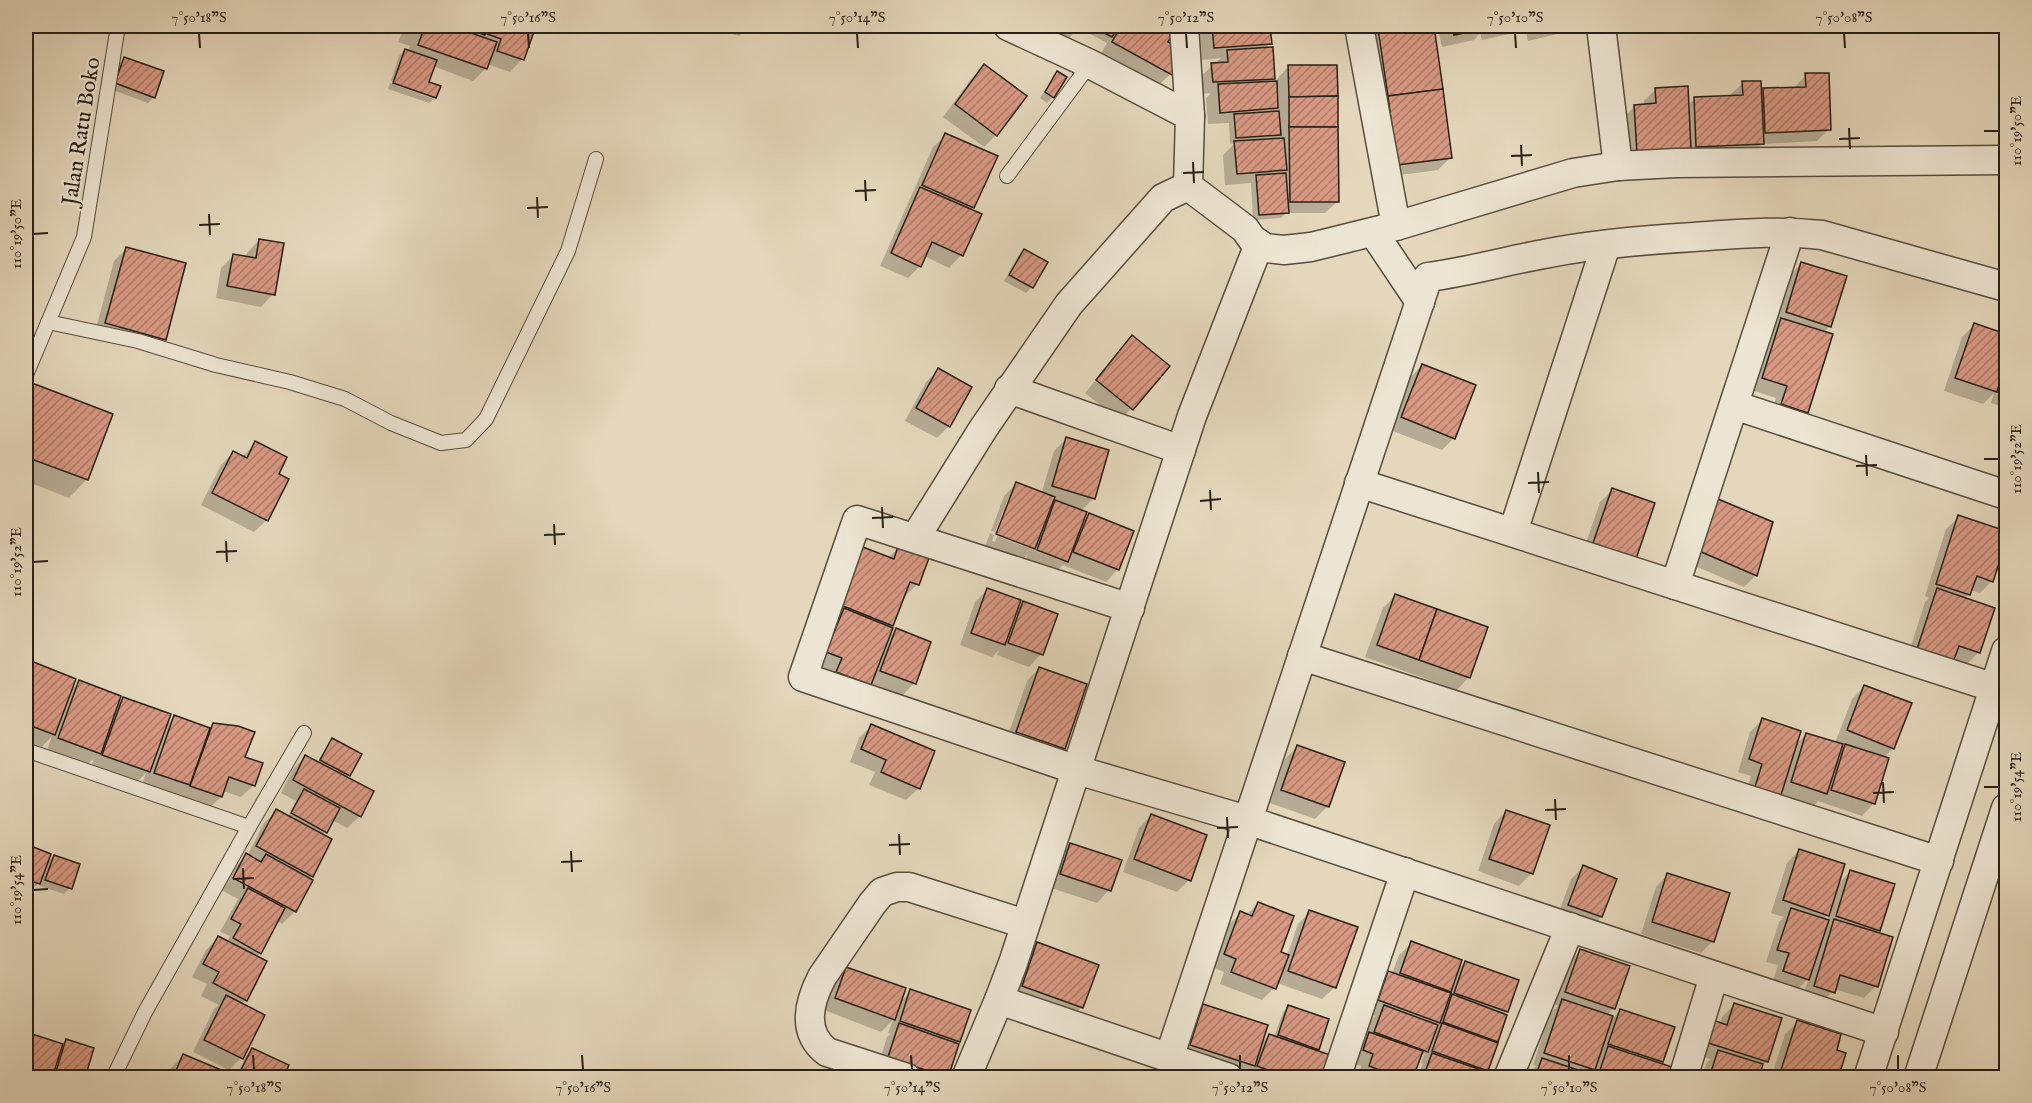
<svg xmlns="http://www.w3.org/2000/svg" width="2032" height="1103" font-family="'IM FELL English',serif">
  <defs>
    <pattern id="building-hatch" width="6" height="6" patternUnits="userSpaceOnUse" patternTransform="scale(1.5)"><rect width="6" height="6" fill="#d79882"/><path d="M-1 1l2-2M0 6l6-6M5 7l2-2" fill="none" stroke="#ae7b69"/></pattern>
  </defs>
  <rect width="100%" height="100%" fill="#e4d7bb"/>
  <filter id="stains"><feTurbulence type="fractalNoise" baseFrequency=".00333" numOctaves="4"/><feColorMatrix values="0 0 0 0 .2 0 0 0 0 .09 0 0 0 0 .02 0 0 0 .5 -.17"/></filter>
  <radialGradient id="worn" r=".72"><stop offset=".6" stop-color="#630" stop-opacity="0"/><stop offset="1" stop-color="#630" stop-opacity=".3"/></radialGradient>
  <g fill="#0003" fill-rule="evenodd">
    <path d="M146,26H181L174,33Z"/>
    <path d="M405,26H534L522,59L510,72L487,64L486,68L473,81L433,66L428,82L435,97L434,98V96L391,81L399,56L405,50L408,52L410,46L398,42Z"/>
    <path d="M706,26H749L739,36Z"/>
    <path d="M1015,26H1081L1067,40L1045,27L1035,37Z"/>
    <path d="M1086,26H1175L1166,43L1183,52L1170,74L1158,86L1101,54L1107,43L1083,30Z"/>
    <path d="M1194,26H1269L1270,43L1265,49L1273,78L1268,83L1277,82V79L1289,66L1338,201L1325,213H1286L1281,218L1253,220L1251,183L1225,185L1223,155L1235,143L1230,144L1229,123L1208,124L1206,98L1211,93L1201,94L1200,77L1221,58L1202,60L1200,32L1204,29H1195Z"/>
    <path d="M1364,26H1433L1451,157L1438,170L1385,177Z"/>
    <path d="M1437,26H1501L1487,29V32L1515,26H1525L1518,32L1482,40L1480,33L1474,40L1442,47Z"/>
    <path d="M1525,26H1566L1557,34L1528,41Z"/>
    <path d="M125,58L154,97L148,103L110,89L119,64Z"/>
    <path d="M985,66L996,135L984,147L943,117L972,78Z"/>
    <path d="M1057,73L1053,97L1047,103L1040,98Z"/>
    <path d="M1806,75L1829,129L1817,141L1762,144L1750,156L1625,165L1623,118L1635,106H1644V101L1656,89L1687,106L1694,99L1730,97V95L1743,83L1760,94L1764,90L1793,89Z"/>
    <path d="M390,83L434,99L429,103L388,89Z"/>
    <path d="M946,135L973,207L970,210L961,255L949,268L924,256L920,266L908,278L880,266L933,147Z"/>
    <path d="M259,240L273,294L261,307L216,298L221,268L234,255L246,258L247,253Z"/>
    <path d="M127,248L165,339L152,351L94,336L114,261Z"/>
    <path d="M1024,251L1032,287L1026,293L1004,281L1018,256Z"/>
    <path d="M1802,263L1830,326L1823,333L1807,412L1794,424L1770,416L1776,398L1751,390L1769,332L1776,325L1774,324L1789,276Z"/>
    <path d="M1974,325L2006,335V408L1991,403L1994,393L1983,404L1944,391L1962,337Z"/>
    <path d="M1132,337L1168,366L1120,421L1085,393Z"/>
    <path d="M1422,365L1454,438L1442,450L1390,430L1410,378Z"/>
    <path d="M939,370L949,426L937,438L905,421L926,382Z"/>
    <path d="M32,385L87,479L69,498L26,481V391Z"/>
    <path d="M1066,439L1094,498L1081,511V522L1089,515L1118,569L1106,582L1063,565L1054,573L1025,562L1028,554L1022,561L985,547L990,533L994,535L992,541L995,542L997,536L1062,561V558L998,533L1012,497H1009L995,532L991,531L1004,496L1016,484L1041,495L1054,451Z"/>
    <path d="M256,443L277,474L267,520L254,532L201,505L221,465L233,453L242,457Z"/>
    <path d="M1613,490L1635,558L1582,555L1600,502Z"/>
    <path d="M1719,501L1756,575L1744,587L1688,563Z"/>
    <path d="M1959,517L2006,532L1992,581L1980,593L1971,590L1965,599L1979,652L1967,664L1905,665L1925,602L1929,598L1925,596L1946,529Z"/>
    <path d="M899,548L918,584L905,596H904L888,638L896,630L914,683L902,696L871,684L858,697L825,684L830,670L815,665L821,615Z"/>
    <path d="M987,590L1016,610L1024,603L1041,654L1029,667L997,655L999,650L992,657L960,645L975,602Z"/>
    <path d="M1395,596L1469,677L1457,690L1365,657L1383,608Z"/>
    <path d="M26,660L75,679L70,691L79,682L116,706L123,699L165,726L174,717L209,729L213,724L243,758L254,785L241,797L223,791L221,797L208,809L142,785L146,773L136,783L91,767L94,758L87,765L47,750L52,736L42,747L26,741Z"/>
    <path d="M1039,668L1064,748L1052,761L1005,744L1027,681Z"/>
    <path d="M1865,686L1893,748L1884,758L1874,803L1862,816L1818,801L1814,806L1780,794L1767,807L1744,800L1751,776L1738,772L1750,732L1762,720L1795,746L1806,734L1835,743L1852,699ZM1841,745L1845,746L1839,753Z"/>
    <path d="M871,726L919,788L906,800L869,785L875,772L850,762L859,738Z"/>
    <path d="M333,740L349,775L346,778L360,816L347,828L332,820L322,836L312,876L295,911L282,924L277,920L260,953L255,957L246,1000L241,1004V1058L229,1070L193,1052L214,1009L219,1005L201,996L207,984L192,977L206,950L218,938L227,942L230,936L220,932L238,899L221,890L233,868L247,856L264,823L277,811L288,817L296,801L281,793L293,769L306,756L317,763L327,746Z"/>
    <path d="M1298,746L1328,806L1315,819L1270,803L1285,759Z"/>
    <path d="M1506,811L1548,826L1531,874L1519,886L1478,871L1494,824Z"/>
    <path d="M1151,816L1189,880L1177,892L1123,872L1139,828Z"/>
    <path d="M1071,845L1120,861L1109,890L1097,903L1048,887L1058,857Z"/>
    <path d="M26,846L49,854L45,865L54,856L70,888L64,894L40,886L42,880L26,895Z"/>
    <path d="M1799,850L1837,885L1851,871L1879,930L1875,933L1876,986L1864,998L1834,989L1821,1004L1802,998L1809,978L1796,991L1772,983L1778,965L1766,962L1779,922L1784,917L1771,913L1787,863ZM1830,913L1827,921L1823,920Z"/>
    <path d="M1583,867L1601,917L1589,929L1557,917L1571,879Z"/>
    <path d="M1668,874L1713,941L1701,953L1641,934L1656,887Z"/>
    <path d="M1258,904L1279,953L1287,956L1298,924L1310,912L1335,987L1322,999L1277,983L1274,988L1262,1000L1220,984L1224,972L1212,967L1228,925L1241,913L1246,915Z"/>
    <path d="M1412,943L1457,971L1465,962L1507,1011L1503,1015L1497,1041L1494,1044L1487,1070L1484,1073L1494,1078H1416L1423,1064L1421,1063L1425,1053L1418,1059L1412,1078H1358L1361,1066L1352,1063L1357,1046L1365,1038L1372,1019L1375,1016L1367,1012L1377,985L1389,973L1392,974L1399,955Z"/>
    <path d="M1037,944L1082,1007L1069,1019L1010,998L1025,956Z"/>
    <path d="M1580,951L1614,1008L1607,1015L1613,1018L1621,1010L1673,1028L1662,1062L1659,1065L1671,1078H1528L1530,1072L1536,1066L1533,1065L1550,1013L1558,1006L1554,1004L1568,963Z"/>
    <path d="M847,968L900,1002L911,991L959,1041L955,1045L946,1078H901L877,1069L887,1037L891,1034L888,1033L893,1020L881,1032L824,1010L835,981Z"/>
    <path d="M1734,1005L1767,1061L1761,1067L1757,1078H1702L1706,1064L1710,1059L1694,1054L1720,1024L1722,1017Z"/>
    <path d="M1203,1006L1261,1044L1269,1035L1274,1037L1283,1012L1289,1007L1317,1049L1315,1051L1326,1078H1246L1249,1070L1242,1077L1179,1057L1191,1018Z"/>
    <path d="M1798,1022L1835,1051L1837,1075L1835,1078H1767L1773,1072L1785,1034Z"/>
    <path d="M26,1034L61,1045L66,1040L83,1078H26Z"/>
    <path d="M252,1050L281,1078H236L246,1056Z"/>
    <path d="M183,1056L222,1078H167L171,1068Z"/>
  </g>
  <g fill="url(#building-hatch)" stroke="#281f15" stroke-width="1.5">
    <path d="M411,26H451L497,42L487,69L418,45L422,34L410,29Z"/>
    <path d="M459,26H488L485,35Z"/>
    <path d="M490,26H536L524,60L497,51L501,39L487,34Z"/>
    <path d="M1090,26H1119L1112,37Z"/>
    <path d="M1121,26H1177L1168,42L1185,51L1172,75L1112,42Z"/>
    <path d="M1212,26H1270L1272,44L1214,48Z"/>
    <path d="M1378,26H1402L1378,29Z"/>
    <path d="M1402,26H1434L1443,89L1388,96L1378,29Z"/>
    <path d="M1452,26H1487L1488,28L1454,35Z"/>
    <path d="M1273,47L1275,79L1213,82L1211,63L1228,62L1227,50Z"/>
    <path d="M405,49L437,60L429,82L441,86L436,98L393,83Z"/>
    <path d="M124,57L164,71L155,98L115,83Z"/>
    <path d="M984,64L1027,96L997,136L955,104Z"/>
    <path d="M1288,65H1337L1338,96L1289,97Z"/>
    <path d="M1057,71L1067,77L1054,98L1045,92Z"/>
    <path d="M1805,73H1829L1831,130L1765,133L1763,88L1806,87Z"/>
    <path d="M1277,81L1278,108L1220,113L1218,84Z"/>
    <path d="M1742,81H1761L1764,144L1696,147L1694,97L1743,95Z"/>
    <path d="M1688,86L1691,150L1637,153L1634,105L1656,103L1655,88Z"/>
    <path d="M1443,89L1452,158L1397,165L1388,96Z"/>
    <path d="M1338,96V127H1289V97Z"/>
    <path d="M1279,111L1281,135L1236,138L1234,114Z"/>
    <path d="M1289,127H1338L1339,202H1290Z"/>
    <path d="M945,133L998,156L974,208L922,185Z"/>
    <path d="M1284,138L1287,170L1237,174L1234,141Z"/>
    <path d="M1286,173L1289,213L1259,215L1256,175Z"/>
    <path d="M920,187L982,214L963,256L932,242L921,267L891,253Z"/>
    <path d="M259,239L284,243L275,295L227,286L233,254L256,258Z"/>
    <path d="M126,247L186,263L166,340L105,323Z"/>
    <path d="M1024,249L1048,262L1033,288L1009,275Z"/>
    <path d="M1801,262L1847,276L1831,327L1786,312Z"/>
    <path d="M1781,318L1833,334L1808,413L1781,404L1787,386L1762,378Z"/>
    <path d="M1974,323L2006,334V363L1997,392L1955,378Z"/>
    <path d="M1132,335L1170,366L1133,410L1096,380Z"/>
    <path d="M1422,364L1476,385L1455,439L1401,417Z"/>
    <path d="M938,368L972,387L950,427L916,408Z"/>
    <path d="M32,383L113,414L88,480L26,457V400Z"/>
    <path d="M1066,437L1109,450L1095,499L1052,486Z"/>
    <path d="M255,441L287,457L279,474L289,479L268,521L212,493L233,451L247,458Z"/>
    <path d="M1016,482L1055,497L1035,549L996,534Z"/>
    <path d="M1612,488L1655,503L1636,559L1593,543Z"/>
    <path d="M1718,499L1773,522L1757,576L1699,551Z"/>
    <path d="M1055,500L1087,512L1068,562L1037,550Z"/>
    <path d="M1089,513L1134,531L1119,570L1073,552Z"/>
    <path d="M1958,515L2006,531V541L1993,582L1977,576L1970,595L1936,584Z"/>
    <path d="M855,544L894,559L898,546L929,558L919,585L910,582L893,626L833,602Z"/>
    <path d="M987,588L1021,600L1005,645L971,633Z"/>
    <path d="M1937,588L1995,608L1980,653L1959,646L1952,665L1916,652Z"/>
    <path d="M1395,594L1437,609L1419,660L1377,645Z"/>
    <path d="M1023,601L1058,614L1043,655L1008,643Z"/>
    <path d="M844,608L893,628L871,685L836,672L842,658L826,652Z"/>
    <path d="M1437,609L1488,627L1470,678L1419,660Z"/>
    <path d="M896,628L931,642L916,684L880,671Z"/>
    <path d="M26,659L76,679L55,735L26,724Z"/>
    <path d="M1039,667L1087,684L1065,749L1016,732Z"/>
    <path d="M79,680L121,696L101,754L58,738Z"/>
    <path d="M1864,685L1912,703L1894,749L1847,730Z"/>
    <path d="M123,697L171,714L150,772L102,755Z"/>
    <path d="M174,715L210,728L190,785L154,773Z"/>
    <path d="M1762,718L1801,731L1781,795L1755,787L1762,764L1749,759Z"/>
    <path d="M213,723L238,726L255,732L245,757L263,763L255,786L229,777L222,797L190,786Z"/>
    <path d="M871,724L935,751L920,789L881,772L886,760L861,749Z"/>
    <path d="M1806,733L1843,744L1827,794L1791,782Z"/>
    <path d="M332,738L362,754L350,776L320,760Z"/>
    <path d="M1845,744L1889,758L1875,804L1831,790Z"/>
    <path d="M1297,745L1345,762L1329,807L1281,790Z"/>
    <path d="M305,755L374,791L361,817L293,780Z"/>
    <path d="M304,789L340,808L327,833L291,813Z"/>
    <path d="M276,809L332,839L313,877L256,846Z"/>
    <path d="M1506,810L1550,825L1533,874L1489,859Z"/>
    <path d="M1151,814L1207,835L1191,881L1134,859Z"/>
    <path d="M1070,843L1122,860L1111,891L1060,874Z"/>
    <path d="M26,844L51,854L40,884L28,880L26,888Z"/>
    <path d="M1799,849L1845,864L1829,916L1783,900Z"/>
    <path d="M246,853L261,862L266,854L313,880L296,912L233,878Z"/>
    <path d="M54,855L80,864L72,889L45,880Z"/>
    <path d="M1583,865L1617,879L1602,917L1568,905Z"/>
    <path d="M1850,870L1895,884L1880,931L1836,916Z"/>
    <path d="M1667,873L1730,893L1714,942L1652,922Z"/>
    <path d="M248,888L285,908L261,954L233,938L241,924L231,919Z"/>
    <path d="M1258,902L1294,916L1281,952L1289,955L1276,989L1231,972L1236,959L1224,954L1240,911L1252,916Z"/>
    <path d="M1791,908L1829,920L1809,980L1783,971L1789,953L1777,950Z"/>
    <path d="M1309,910L1358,927L1336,988L1288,971Z"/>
    <path d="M1834,919L1893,937L1878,987L1840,975L1835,993L1814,986Z"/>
    <path d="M218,936L267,961L247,1001L213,983L219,972L203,964Z"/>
    <path d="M1411,941L1462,960L1451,992L1400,973Z"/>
    <path d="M1037,942L1099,965L1083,1008L1022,986Z"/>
    <path d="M1580,949L1630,966L1615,1009L1565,992Z"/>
    <path d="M1465,961L1519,980L1508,1012L1454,993Z"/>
    <path d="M846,967L906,988L895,1020L835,998Z"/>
    <path d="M1388,971L1451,993L1440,1023L1378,1000Z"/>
    <path d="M910,989L971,1010L960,1042L900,1021Z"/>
    <path d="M1452,994L1507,1015L1498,1042L1443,1022Z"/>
    <path d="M226,995L265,1015L243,1059L204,1040Z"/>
    <path d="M1562,999L1613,1016L1595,1070L1544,1053Z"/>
    <path d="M1734,1003L1782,1018L1768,1062L1705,1042L1713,1020L1727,1025Z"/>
    <path d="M1203,1004L1268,1025L1255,1066L1190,1045Z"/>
    <path d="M1288,1005L1329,1019L1319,1050L1278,1035Z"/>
    <path d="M1384,1005L1438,1025L1428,1052L1374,1032Z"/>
    <path d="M1620,1009L1675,1027L1663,1062L1608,1044Z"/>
    <path d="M1797,1020L1841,1034L1837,1050L1846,1053L1839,1076L1830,1073L1828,1078H1803L1781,1070Z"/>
    <path d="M899,1023L959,1044L948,1078L888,1057Z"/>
    <path d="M1442,1023L1498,1043L1488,1071L1432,1051Z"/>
    <path d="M26,1032L63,1044L52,1078H26Z"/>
    <path d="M1369,1032L1423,1051L1413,1078H1401L1369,1066L1373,1054L1363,1050Z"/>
    <path d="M1269,1034L1336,1057L1329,1076L1319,1072L1317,1078H1289L1257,1066Z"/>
    <path d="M66,1039L94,1048L85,1078H54Z"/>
    <path d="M1608,1046L1675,1068L1672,1078H1613L1599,1073Z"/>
    <path d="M252,1048L289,1065L283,1078H252L240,1072Z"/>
    <path d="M1718,1050L1763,1064L1759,1078H1709Z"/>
    <path d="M1432,1053L1496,1075V1078H1423Z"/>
    <path d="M183,1054L226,1072L224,1078H173Z"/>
    <path d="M1542,1058L1593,1075L1592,1078H1535Z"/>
    <path d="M1773,1070L1797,1078H1771Z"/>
  </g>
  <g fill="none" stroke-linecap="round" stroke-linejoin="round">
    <defs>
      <g id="lane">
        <path d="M1007,176L1090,64"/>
        <path d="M48,322L138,341L216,365L290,382L345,399L391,423L441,443L466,440L486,419L568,251L596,159"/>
        <path d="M26,375L84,237L118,26"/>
        <path d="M26,750L249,827L304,733"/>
        <path d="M113,1078L145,1012L249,827"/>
      </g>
      <g id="street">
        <path d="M1008,26L1090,64L1190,116L1188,186L1245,229L1252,239L1265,248L1284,250L1311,247L1396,226L1573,173L1618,166L1676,163L2006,160"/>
        <path d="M1184,26L1190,116"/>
        <path d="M1359,26L1396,226"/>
        <path d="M1601,26L1618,166"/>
        <path d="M1373,232L1420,302"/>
        <path d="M1009,389L1181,450"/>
        <path d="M1734,405L2006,495"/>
        <path d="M1359,483L1995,688"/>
        <path d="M1513,532L1606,245"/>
        <path d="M915,538L983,429L1069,304L1163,198L1188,186"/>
        <path d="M1675,585L1790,232"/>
        <path d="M1130,608L857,520L803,677L1077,770L1247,820L1884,1032"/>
        <path d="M1302,656L1939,861"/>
        <path d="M999,1000L1229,1078"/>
        <path d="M1169,1058L1428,277C1467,272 1505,261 1544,254C1593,244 1644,240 1694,237C1737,234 1779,230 1822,235L2006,287"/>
        <path d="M907,1078L827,1052C801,1032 809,1002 822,977L872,904L882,892L897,887H909L1025,924"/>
        <path d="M966,1078L999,1000L1013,963L1192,416L1259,244"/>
        <path d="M1336,1078L1405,872"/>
        <path d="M1508,1078L1570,927"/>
        <path d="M1683,1078L1714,976"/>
        <path d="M1868,1078L2006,651"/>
        <path d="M1918,1078L2006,808"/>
      </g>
    </defs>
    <use href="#lane" stroke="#574d3e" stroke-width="16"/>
    <use href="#street" stroke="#574d3e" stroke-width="31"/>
    <use href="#lane" stroke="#ede5d3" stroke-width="14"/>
    <use href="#street" stroke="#ede5d3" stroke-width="28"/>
  </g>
  <path fill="none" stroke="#281f15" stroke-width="2" d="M199,33L200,48M528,33L529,48M857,33L858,48M1186,33L1187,48M1515,33L1516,48M1844,33L1845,48M1849,128L1850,149M1984,131H1999M1839,139L1860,138M1521,145L1522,166M1511,156L1532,155M1193,162L1194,183M1183,173L1204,172M865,180L866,201M855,191L876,190M537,197L538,218M527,208L548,207M209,214L210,235M199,225L220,224M33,234L48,233M1866,455L1867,476M1984,459H1999M1856,466L1877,465M1538,472L1539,493M1528,483L1549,482M1210,490L1211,510M1200,501L1221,499M882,507L883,528M872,518L893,517M554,524L555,545M544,535L565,534M226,541L227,562M216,552L237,551M33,562L48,561M1883,782L1884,803M1984,787H1999M1873,793L1894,792M1555,799L1556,820M1545,810L1566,809M1227,817L1228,838M1217,828L1238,827M899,834L900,855M889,845L910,844M571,851L572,872M561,862L582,861M243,868L244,889M233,879L254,878M33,890L48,889M253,1055L254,1070M582,1055L583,1070M911,1055L912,1070M1240,1055V1070M1569,1055V1070M1898,1055V1070"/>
  <g text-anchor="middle" stroke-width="4.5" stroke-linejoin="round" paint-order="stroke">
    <g font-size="22" fill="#281f15" stroke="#ede5d3">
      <text transform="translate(80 131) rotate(-81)" y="8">Jalan Ratu Boko</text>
    </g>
  </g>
  <rect width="2032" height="1103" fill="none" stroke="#e4d7bb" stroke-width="66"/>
  <rect x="33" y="33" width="1966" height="1037" fill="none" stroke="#281f15" stroke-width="2"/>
  <g font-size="15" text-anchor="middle" fill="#281f15">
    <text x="199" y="22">7°50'18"S</text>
    <text x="528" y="22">7°50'16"S</text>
    <text x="857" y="22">7°50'14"S</text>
    <text x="1186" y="22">7°50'12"S</text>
    <text x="1515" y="22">7°50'10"S</text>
    <text x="1844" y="22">7°50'08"S</text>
    <text transform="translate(2016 131) rotate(-90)" y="5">110°19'50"E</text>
    <text transform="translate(16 234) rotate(-90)" y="5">110°19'50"E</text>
    <text transform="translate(2016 459) rotate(-90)" y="5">110°19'52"E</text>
    <text transform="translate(16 562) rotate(-90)" y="5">110°19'52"E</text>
    <text transform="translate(2016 787) rotate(-90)" y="5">110°19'54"E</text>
    <text transform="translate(16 890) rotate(-90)" y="5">110°19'54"E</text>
    <text x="254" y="1092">7°50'18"S</text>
    <text x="583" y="1092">7°50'16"S</text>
    <text x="912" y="1092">7°50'14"S</text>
    <text x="1240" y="1092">7°50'12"S</text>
    <text x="1569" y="1092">7°50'10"S</text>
    <text x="1898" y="1092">7°50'08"S</text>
  </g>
  <rect width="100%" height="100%" filter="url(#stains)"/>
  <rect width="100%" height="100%" fill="url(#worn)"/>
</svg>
